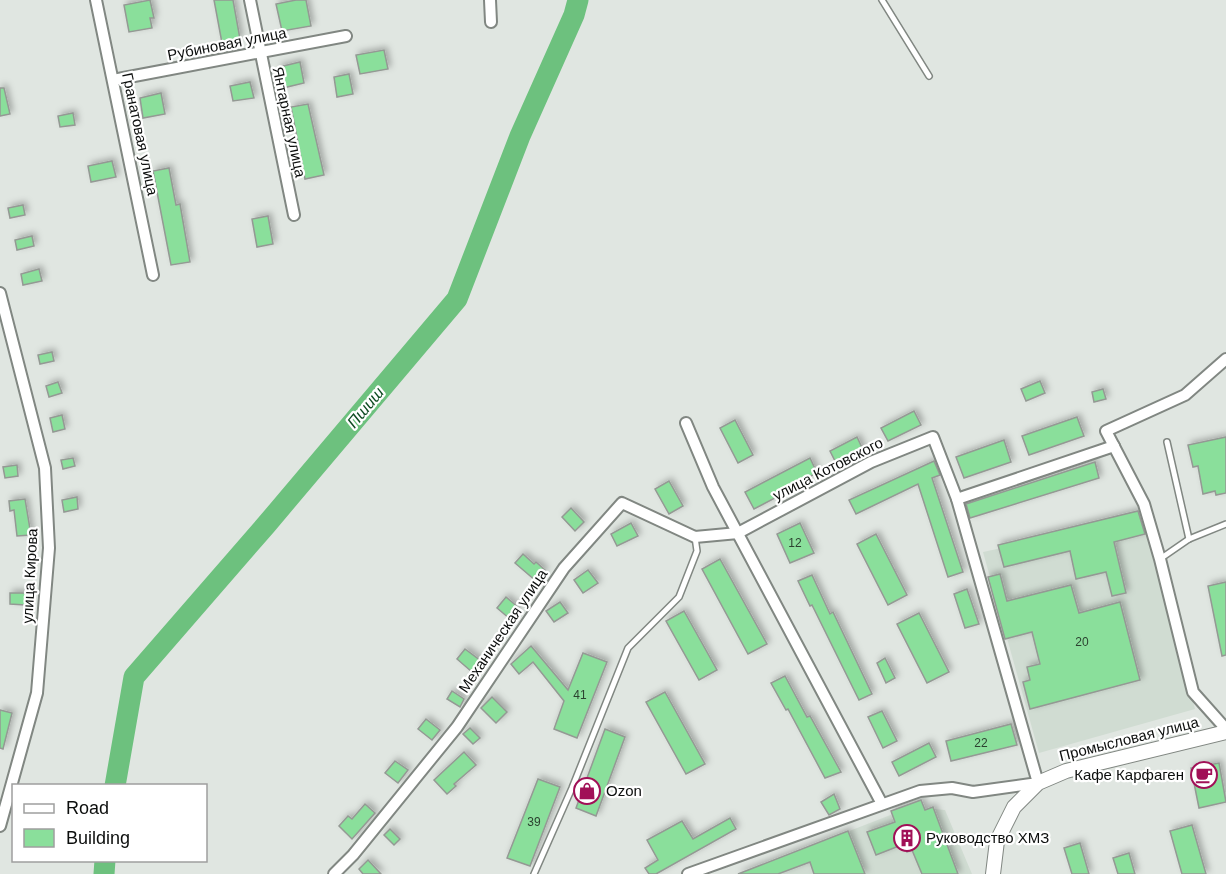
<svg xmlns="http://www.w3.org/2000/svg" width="1226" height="874" font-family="Helvetica,sans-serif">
  <defs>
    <filter id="shadow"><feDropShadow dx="3" dy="-3" stdDeviation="3" flood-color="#0004"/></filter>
  </defs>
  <rect width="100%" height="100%" fill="#e0e6e1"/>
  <g fill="#d0dcd2">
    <path d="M1145,517L1195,709L1039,753L983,552Z"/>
    <path d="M911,807L945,810L972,874H739Z"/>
  </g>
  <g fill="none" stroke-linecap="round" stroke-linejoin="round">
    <g stroke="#6dc17e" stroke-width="21">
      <path d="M115,786L134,677L266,525L457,299L520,136L574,15L578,0"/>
      <path d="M104,874L105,860"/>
    </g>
  </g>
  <g fill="#8adf9b" stroke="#949994" stroke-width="1.5" filter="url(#shadow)">
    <path d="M150,0L154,18H150L152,28L129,32L124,5Z"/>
    <path d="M214,0H233L240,39L222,43Z"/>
    <path d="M296,0H306L311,26L282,31L276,4Z"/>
    <path d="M384,50L388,69L360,74L356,55Z"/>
    <path d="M300,62L304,83L283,88L279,67Z"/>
    <path d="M349,74L353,94L337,97L334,77Z"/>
    <path d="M250,82L254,98L233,101L230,86Z"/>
    <path d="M0,88H4L10,114L0,116Z"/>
    <path d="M161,93L165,114L143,118L140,98Z"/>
    <path d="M308,104L324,175L305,179L291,107Z"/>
    <path d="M73,113L75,125L60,127L58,116Z"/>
    <path d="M112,161L116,177L91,182L88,166Z"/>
    <path d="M169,168L176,205L180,204L190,262L171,265L153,171Z"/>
    <path d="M23,205L25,215L10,218L8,208Z"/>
    <path d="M268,216L273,244L257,247L252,219Z"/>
    <path d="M32,236L34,246L17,250L15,240Z"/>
    <path d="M39,269L42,281L23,285L21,274Z"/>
    <path d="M52,352L54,361L40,364L38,355Z"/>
    <path d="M1040,381L1045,393L1026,401L1021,389Z"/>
    <path d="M58,382L62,393L49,397L46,386Z"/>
    <path d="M1103,389L1106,399L1094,402L1092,392Z"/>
    <path d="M914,411L921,425L888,441L881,428Z"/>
    <path d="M62,415L65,429L53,432L50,418Z"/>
    <path d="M1077,417L1084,436L1029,455L1022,436Z"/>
    <path d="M735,420L753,455L738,463L720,428Z"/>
    <path d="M857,437L864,452L837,465L830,451Z"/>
    <path d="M1226,437V493L1216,495L1215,491L1203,494L1198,466L1193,467L1188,445Z"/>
    <path d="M1004,440L1011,462L964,478L956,457Z"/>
    <path d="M73,458L75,466L63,469L61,460Z"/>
    <path d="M810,458L817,473L773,495L775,498L754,509L745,492Z"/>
    <path d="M934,461L940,475L932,478L963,572L948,577L918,484L856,514L849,500Z"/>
    <path d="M1095,462L1099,478L970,518L966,504Z"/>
    <path d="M17,465L18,476L5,478L3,467Z"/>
    <path d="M669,481L683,506L669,514L655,489Z"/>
    <path d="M77,497L78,509L64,512L62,500Z"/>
    <path d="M25,499L31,535L17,536L14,510L10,511L9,501Z"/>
    <path d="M571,508L584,522L575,531L562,517Z"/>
    <path d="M1138,511L1145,534L1114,542L1126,593L1112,596L1106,572L1076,579L1070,551L1004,567L998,545Z"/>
    <path d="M631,523L638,536L617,546L611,534Z"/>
    <path d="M800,523L814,553L790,563L777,534Z"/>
    <path d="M876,534L907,595L888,605L857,544Z"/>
    <path d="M523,554L534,564L536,562L545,570L536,581L515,563Z"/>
    <path d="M720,559L767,644L748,654L702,569Z"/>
    <path d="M588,570L598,583L583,593L574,580Z"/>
    <path d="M1000,574L1007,601L1071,585L1079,613L1120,602L1140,680L1030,709L1023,682L1030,680L1027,667L1040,664L1032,632L1005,639L988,577Z"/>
    <path d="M812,575L830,614L833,612L872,694L859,700L812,605L810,606L798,581Z"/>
    <path d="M1226,582V655L1222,656L1208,586Z"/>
    <path d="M967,589L979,624L965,628L954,594Z"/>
    <path d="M10,593H26L25,605L10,604Z"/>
    <path d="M506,597L519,608L510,619L497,608Z"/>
    <path d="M560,602L568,613L554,622L546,611Z"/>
    <path d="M684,611L717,670L699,680L666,621Z"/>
    <path d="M919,613L949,672L927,683L897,624Z"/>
    <path d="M531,646L568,690L583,653L607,662L577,738L554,729L564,701L533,662L519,674L511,664Z"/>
    <path d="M465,649L481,661L472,672L457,659Z"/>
    <path d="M885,658L895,678L886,683L877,663Z"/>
    <path d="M785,676L807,717L810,716L841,772L825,778L788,709L786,710L771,683Z"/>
    <path d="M452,691L464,699L460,707L447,699Z"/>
    <path d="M665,692L705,764L686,774L646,702Z"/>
    <path d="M492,697L507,712L496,723L481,708Z"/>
    <path d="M0,710L12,713L3,749L0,748Z"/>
    <path d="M882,711L897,741L883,748L868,717Z"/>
    <path d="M426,719L440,730L432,740L418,729Z"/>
    <path d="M1011,724L1017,745L951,761L946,741Z"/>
    <path d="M470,728L480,738L473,744L463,734Z"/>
    <path d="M605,729L625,737L596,816L576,808Z"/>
    <path d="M929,743L936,757L899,776L892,762Z"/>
    <path d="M464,752L476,765L454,784L456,786L447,794L434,780Z"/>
    <path d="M395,761L408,770L398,783L385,773Z"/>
    <path d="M1219,763L1226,802L1199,808L1191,768Z"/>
    <path d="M538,779L560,787L530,866L507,858Z"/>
    <path d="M834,794L840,809L829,815L821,802Z"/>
    <path d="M921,800L925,810L933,807L958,874H922L912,850L907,852L904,844L876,855L867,832L895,822L891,811Z"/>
    <path d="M365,804L375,813L352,839L339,826L348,816L352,819Z"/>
    <path d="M730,818L736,829L656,874H649L645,868L658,860L647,840L682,821L693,839Z"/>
    <path d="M1192,825L1206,874H1182L1170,831Z"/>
    <path d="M390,829L400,839L394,845L384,835Z"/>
    <path d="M848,831L865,874H814L810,862L778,874H738Z"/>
    <path d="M1080,843L1089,874H1072L1064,848Z"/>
    <path d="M1129,853L1135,874H1118L1113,858Z"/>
    <path d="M368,860L381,874H363L359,869Z"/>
  </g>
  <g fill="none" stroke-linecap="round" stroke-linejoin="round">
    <defs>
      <g id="lane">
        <path d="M882,0L929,76"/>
        <path d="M1167,442L1189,539"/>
        <path d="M1160,559L1189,539L1226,524"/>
        <path d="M534,874L572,788L628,648L679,597L697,551L695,537"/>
      </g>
      <g id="street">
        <path d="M96,0L153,275"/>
        <path d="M250,0L294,215"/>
        <path d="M490,0L491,22"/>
        <path d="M113,80L346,36"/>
        <path d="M0,293L45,468L49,548L37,693L0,826"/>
        <path d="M1226,359L1185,395L1106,431L1144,504L1160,559L1193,692L1226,729"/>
        <path d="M686,423L713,487L882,804"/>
        <path d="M957,499L1114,446"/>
        <path d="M334,874L353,855L457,727L564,568L622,503L695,537L738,533L871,462L933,437L957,499L1038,783L973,792L952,788L920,791L688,874"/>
      </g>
      <path id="secondary" d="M993,874L997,841L1014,807L1038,783L1066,771L1226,732"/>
    </defs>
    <use href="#lane" stroke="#818782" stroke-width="8"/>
    <use href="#street" stroke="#818782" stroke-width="14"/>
    <use href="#secondary" stroke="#818782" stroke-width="16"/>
    <use href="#lane" stroke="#fff" stroke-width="5"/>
    <use href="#street" stroke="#fff" stroke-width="10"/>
    <use href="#secondary" stroke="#fff" stroke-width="14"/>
  </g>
  <defs>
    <symbol id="cafe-ring" viewBox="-11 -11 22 22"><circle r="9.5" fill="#fff" stroke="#a11057" stroke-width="1.5"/><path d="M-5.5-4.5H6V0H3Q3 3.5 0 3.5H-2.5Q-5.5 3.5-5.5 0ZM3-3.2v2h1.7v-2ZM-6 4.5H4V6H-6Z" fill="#a11057"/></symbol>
    <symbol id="shop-ring" viewBox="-11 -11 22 22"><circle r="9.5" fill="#fff" stroke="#a11057" stroke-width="1.5"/><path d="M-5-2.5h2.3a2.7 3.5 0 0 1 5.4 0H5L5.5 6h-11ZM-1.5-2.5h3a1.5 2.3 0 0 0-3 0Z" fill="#a11057"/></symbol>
    <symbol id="building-ring" viewBox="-11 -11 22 22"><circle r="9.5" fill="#fff" stroke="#a11057" stroke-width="1.5"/><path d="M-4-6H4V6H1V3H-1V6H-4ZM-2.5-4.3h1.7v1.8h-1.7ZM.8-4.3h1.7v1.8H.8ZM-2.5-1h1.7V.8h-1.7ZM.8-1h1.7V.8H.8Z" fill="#a11057"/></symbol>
  </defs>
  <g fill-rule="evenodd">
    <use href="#cafe-ring" x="1189" y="760" width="30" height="30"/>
    <use href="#shop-ring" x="572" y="776" width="30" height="30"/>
    <use href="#building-ring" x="892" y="823" width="30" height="30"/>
  </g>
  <g text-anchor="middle" stroke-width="4.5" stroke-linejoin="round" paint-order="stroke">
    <g font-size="12" fill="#2c4230">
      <text x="795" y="547">12</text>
      <text x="1082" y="646">20</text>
      <text x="580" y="699">41</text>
      <text x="981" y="747">22</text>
      <text x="534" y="826">39</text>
    </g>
    <g font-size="15" fill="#0c0e0d" stroke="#fff">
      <text transform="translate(227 44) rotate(-11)" y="5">Рубиновая улица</text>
      <text transform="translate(289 122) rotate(78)" y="5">Янтарная улица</text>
      <text transform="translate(140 134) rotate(78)" y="5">Гранатовая улица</text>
      <text transform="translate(828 469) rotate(-27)" y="5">улица Котовского</text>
      <text transform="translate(30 576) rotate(-87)" y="5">улица Кирова</text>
      <text transform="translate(503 631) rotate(-56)" y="5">Механическая улица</text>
      <text transform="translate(1129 739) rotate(-14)" y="5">Промысловая улица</text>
    </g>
    <g font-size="15" fill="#0c0e0d" stroke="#fff" text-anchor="start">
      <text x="1184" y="780" text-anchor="end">Кафе Карфаген</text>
      <text x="606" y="796">Ozon</text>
      <text x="926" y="843">Руководство ХМЗ</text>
    </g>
    <g font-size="16" font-style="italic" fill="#0e4c22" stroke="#fff">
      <text transform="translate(365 407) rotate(-50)" y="6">Пшиш</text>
    </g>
  </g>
  <rect x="12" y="784" width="195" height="78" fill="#ffffff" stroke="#9e9f9e" stroke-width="1.5"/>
  <rect x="24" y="804" width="30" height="9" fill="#ffffff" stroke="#9e9f9e" stroke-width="1.5"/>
  <text x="66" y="814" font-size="18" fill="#0c0e0d">Road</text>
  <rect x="24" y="829" width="30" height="18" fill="#8adf9b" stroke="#9e9f9e" stroke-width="1.5"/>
  <text x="66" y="844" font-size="18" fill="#0c0e0d">Building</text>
</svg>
